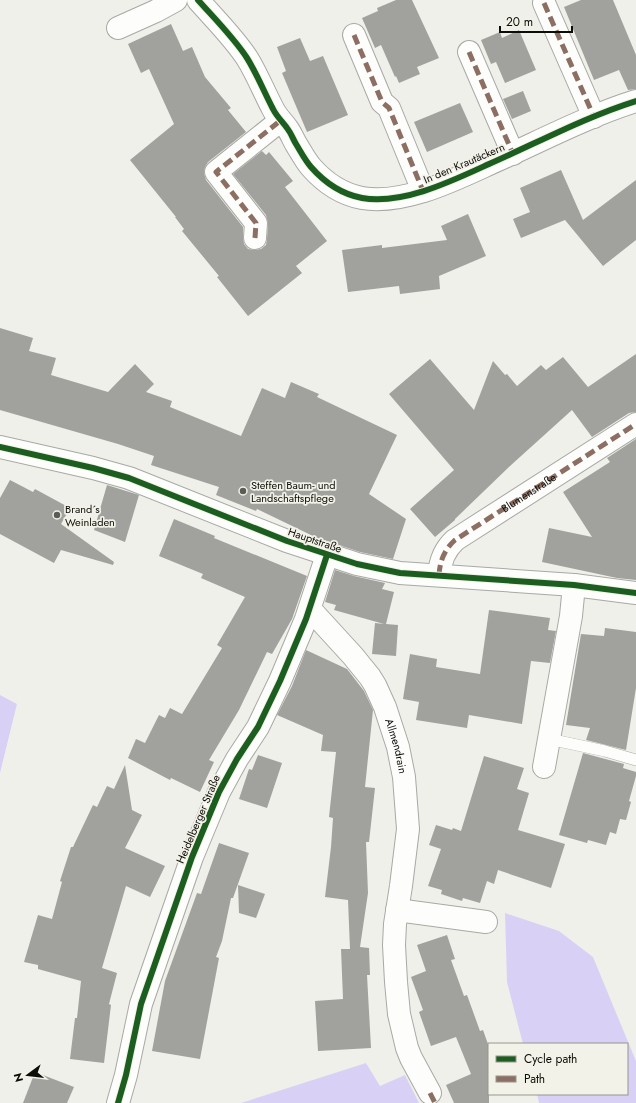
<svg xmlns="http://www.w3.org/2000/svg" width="636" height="1103" font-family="Jost,sans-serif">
  <rect width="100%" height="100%" fill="#f0f0eb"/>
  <g fill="#d9d1f5">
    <path d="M0,695L17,704L0,773Z"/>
    <path d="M505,913L559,931L593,957L636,1061V1103H539L537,1094H627V1044H523L507,982Z"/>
    <path d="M366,1063L380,1086L405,1075L419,1103H241Z"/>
  </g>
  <g fill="#a1a19d">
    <path d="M396,0H412L439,58L417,67L420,74L399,83L396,76L395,77L381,45L375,48L362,18L378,11L377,8Z"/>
    <path d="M581,0H613L636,55V89L628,90L619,70L594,80L564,7Z"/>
    <path d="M171,24L183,51L192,47L205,77L231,108L228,110L246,132L208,162L205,167L204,173L206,180L243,227V237L244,244L248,249L254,250L261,249L266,245L267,239L268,223L266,215L233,174L262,151L266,155L269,152L293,181L285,187L327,241L296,266L302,273L248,316L217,277L219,276L182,231L184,229L175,217H176L130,160L174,124L149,69L141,73L128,44Z"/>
    <path d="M519,30L536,70L505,83L496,62L491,64L481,40L500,32L502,38Z"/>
    <path d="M300,38L310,61L323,56L348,115L307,132L282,73L286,71L277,47Z"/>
    <path d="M523,91L531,111L512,119L503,99Z"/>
    <path d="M460,103L473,132L427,152L414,122Z"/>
    <path d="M561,170L583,220L636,180V240L603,266L565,220L521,238L513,219L530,212L520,188Z"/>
    <path d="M468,214L486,256L439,276L440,289L400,294L399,286L348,292L342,250L382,245V248L447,240L441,226Z"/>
    <path d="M0,328L33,338L29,351L56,358L51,375L108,392L135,364L154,384L146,392L172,401L170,407L241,436L262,388L285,398L291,382L319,394L317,397L397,435L369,494L406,519L393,559L360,552L315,537L257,509L256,511L216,495L219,487L151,465L154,456L118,444L0,410Z"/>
    <path d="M636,354V412L629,413L592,437L572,410L510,466L455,519V520L435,537L410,509L454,470L389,394L430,359L474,410L493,361L505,375L507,374L517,386L541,365L546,370L563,357L588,387Z"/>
    <path d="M636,439V580L617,578L542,562L549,528L592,537L563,492L610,462L607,458Z"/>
    <path d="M10,480L33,492L35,489L70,508L61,524L114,562L113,565L61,550L54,563L0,534V498Z"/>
    <path d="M107,485L139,495L125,542L94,530Z"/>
    <path d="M174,519L215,536L214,538L307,576L292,619L272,654L267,652L239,710L209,760L214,762L200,792L171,778L170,780L128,758L136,739L145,743L159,715L165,718L170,708L182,714L222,648L217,645L245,597L201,578L203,574L159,556Z"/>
    <path d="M335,570L354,576L385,583L382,589L394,592L386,624L398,625L396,656L372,654L375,623L384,624L334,610L336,605L325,602Z"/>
    <path d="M489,610L550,618L548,630L556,631L550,663L531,661L522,724L469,715L467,728L416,720L419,702L403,699L410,654L437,659L436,667L480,674Z"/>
    <path d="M605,628L636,632V688L626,750L586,740L590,728L566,725L581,634L604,636Z"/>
    <path d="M306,650L347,669L364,691L373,710L365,787L375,788L369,842H366L368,893L360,947L369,948L370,975H367L371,1048L318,1051L315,1001L343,999L341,949H350L348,900L325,897L331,847L333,818L329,817L336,752L321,751L323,735L277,715L292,686Z"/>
    <path d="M583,753L624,764L623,768L636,772V776L629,801L631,802L626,820L620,819L616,834L610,832L606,845L588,840L587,843L559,835Z"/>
    <path d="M258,755L282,763L267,808L239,799L249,769L252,770Z"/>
    <path d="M484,756L524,768L517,789L529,793L518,830L565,844L551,888L498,870L494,884L487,881L480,903L463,898L462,901L441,894L442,890L428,886L441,849L429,845L436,825L452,830L453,828L461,831Z"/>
    <path d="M125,765L132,810L142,815L125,848L165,866L150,897L126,886L102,968L117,973L109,1004L111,1005L104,1063L70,1059L75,1018H77L81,981L38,969V965L24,962L38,915L52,919L62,882L60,881L71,847H73L93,805L97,807L107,786L114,789Z"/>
    <path d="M219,843L249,853L233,898H231L222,941L216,957L219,958L200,1059L152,1051L165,981L197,893L201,894Z"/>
    <path d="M238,885L265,894L256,918L239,913Z"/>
    <path d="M447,935L455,959L451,960L464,996L467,995L480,1031L483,1030L489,1047V1103H454L446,1085L471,1074L456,1037L431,1046L419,1012L423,1010L411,977L426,971L417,945Z"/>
    <path d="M35,1072L74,1087L67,1103H23Z"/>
  </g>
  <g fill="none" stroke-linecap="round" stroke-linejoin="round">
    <defs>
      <path id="service" d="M549,739L605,751L636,760"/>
      <g id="minor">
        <path d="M198,0C214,18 234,38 247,58C257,74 264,92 273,109C277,117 282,121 287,128C291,133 293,139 296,144C301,152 305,160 311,167C325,183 341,194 362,198C403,205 452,181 489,164C537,143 585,117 636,101"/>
        <path d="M544,3L594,117"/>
        <path d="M118,28L156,11L176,0"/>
        <path d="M354,35L382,102L389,108L423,191"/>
        <path d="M469,52L513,154"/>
        <path d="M255,238L256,223L216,172L280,121"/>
        <path id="s1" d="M439,575C440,561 444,550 455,540L636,424"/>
        <path id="s2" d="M310,609L353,656L370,677L375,685L385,707L398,747L404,777L408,829L401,886L395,924L394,945L396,982L399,1014L407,1048L411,1058L430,1093"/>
        <path d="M544,767L571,616L574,585"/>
        <path d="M397,910L486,922"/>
        <path d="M118,1103L126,1075L141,1004L192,857L219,792L237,759L258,727L280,681L306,619L327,555"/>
      </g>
      <path id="secondary" d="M0,447L93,468L129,478L287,541L357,564L400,573L574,585L636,593"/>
    </defs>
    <use href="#service" stroke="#a8a8a5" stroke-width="12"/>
    <use href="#minor" stroke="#a8a8a5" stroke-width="24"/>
    <use href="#secondary" stroke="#a8a8a5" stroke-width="24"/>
    <use href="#service" stroke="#fdfdfc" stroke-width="11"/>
    <use href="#minor" stroke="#fdfdfc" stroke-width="22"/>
    <use href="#secondary" stroke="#fdfdfc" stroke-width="22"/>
    <g stroke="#8d6e63" stroke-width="5" stroke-dasharray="10 5" stroke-linecap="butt">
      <path d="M544,3L594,117"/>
      <path d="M354,35L382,102L389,108L423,191"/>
      <path d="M469,52L513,154"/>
      <path d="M255,238L256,223L216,172L280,121"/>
      <path d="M439,575C440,561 444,550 455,540L636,424"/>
      <path d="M430,1093L435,1103"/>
    </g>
    <defs>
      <g id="cycleway">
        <path d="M198,0C214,18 234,38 247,58C257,74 264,92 273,109C277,117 282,121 287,128C291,133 293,139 296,144C301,152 305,160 311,167C325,183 341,194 362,198C403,205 452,181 489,164C537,143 585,117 636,101"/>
        <path d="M0,447L93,468L129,478L287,541L357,564L400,573L574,585L636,593"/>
        <path d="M118,1103L126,1075L141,1004L192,857L219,792L237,759L258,727L280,681L306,619L327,555"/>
      </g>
    </defs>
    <use href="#cycleway" stroke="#f3f2e8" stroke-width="8"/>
    <use href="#cycleway" stroke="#1b5e20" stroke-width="6"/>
  </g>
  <g fill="#5c5c57" stroke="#f3f2e8" stroke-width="1.5">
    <circle cx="243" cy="491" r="4"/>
    <circle cx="57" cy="515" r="4"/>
  </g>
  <g text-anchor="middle" stroke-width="3.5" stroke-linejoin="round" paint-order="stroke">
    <g font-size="11" fill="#0c0c08" stroke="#f3f2e8">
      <text transform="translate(464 163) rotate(-23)" y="4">In den Krautäckern</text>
      <text dy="4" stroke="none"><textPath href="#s1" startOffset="127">Blumenstraße</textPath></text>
      <text transform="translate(315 540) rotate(19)" y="4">Hauptstraße</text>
      <text dy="4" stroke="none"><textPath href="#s2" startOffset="165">Allmendrain</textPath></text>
      <text transform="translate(198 819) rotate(-67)" y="4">Heidelberger Straße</text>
    </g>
    <g font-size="11" fill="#0c0c08" stroke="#f3f2e8" text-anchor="start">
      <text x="251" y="489">Steffen Baum- und<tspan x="251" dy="13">Landschaftspflege</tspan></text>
      <text x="65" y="513">Brand´s<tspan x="65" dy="13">Weinladen</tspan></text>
    </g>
  </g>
  <rect x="488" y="1043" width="140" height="52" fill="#f3f2e8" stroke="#97968e"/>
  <rect x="496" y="1056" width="20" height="6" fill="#1b5e20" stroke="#97968e"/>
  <text x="524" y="1063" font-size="12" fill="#0c0c08">Cycle path</text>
  <rect x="496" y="1076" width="20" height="6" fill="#8d6e63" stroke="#97968e"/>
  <text x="524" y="1083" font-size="12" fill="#0c0c08">Path</text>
  <g transform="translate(28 1075) rotate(255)" stroke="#f3f2e8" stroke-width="3" paint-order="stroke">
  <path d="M0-3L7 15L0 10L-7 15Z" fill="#0c0c08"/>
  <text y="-6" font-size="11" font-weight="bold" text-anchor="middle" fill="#0c0c08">N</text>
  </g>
  <path d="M500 26v6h72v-6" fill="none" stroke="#0c0c08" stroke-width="2"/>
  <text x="506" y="26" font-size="12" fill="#0c0c08" stroke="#f3f2e8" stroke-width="3" paint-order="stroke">20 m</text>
</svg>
